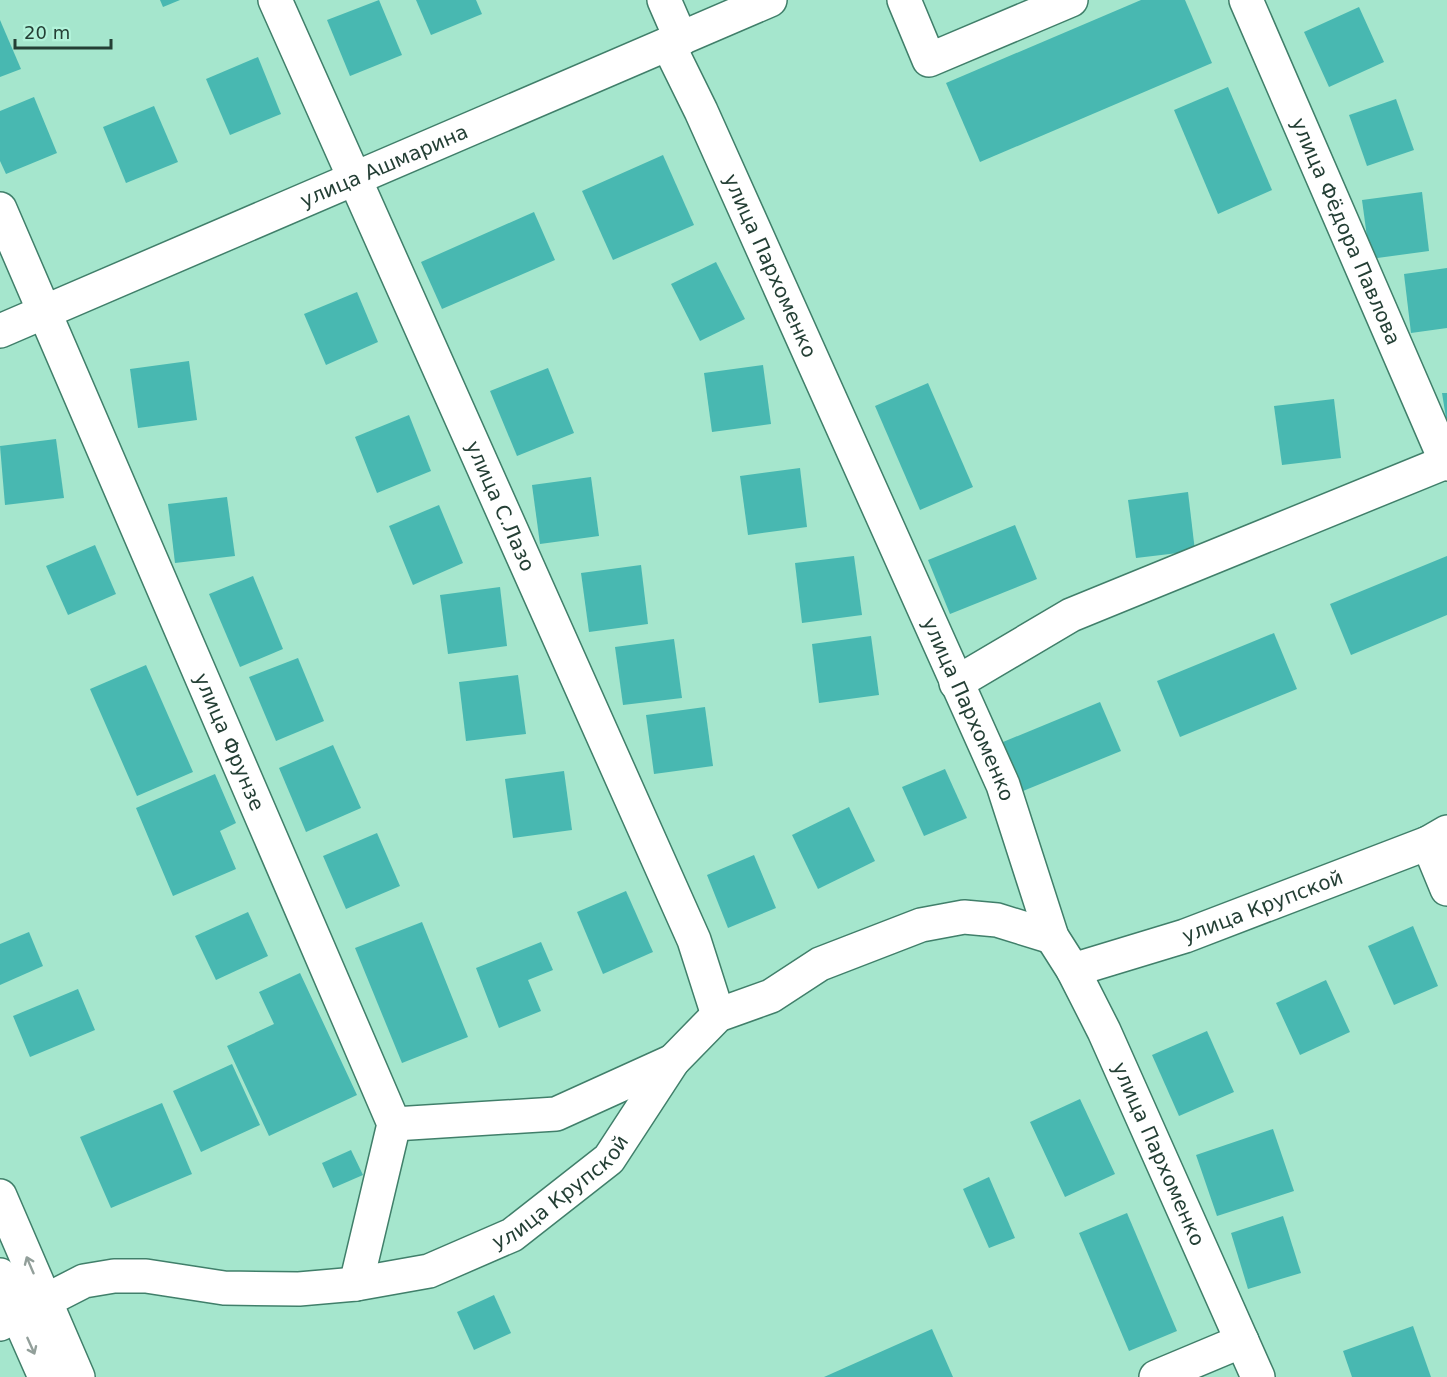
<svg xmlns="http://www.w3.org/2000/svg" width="1447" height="1377" font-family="'DejaVu Sans',sans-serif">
  <rect width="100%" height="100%" fill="#a5e6cd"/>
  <g fill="#48b8b1">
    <path d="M160,0H180L163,7Z"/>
    <path d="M379,0L402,55L350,76L327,20Z"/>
    <path d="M416,0H476L482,14L431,35Z"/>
    <path d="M1141,0H1185L1212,63L980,162L946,83Z"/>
    <path d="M1359,7L1384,62L1329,87L1304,32Z"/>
    <path d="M0,20L21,69L0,77Z"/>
    <path d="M258,57L281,114L230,135L206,79Z"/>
    <path d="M1228,87L1272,190L1218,214L1174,110Z"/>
    <path d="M34,97L57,153L6,174L0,161V111Z"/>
    <path d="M1396,99L1414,150L1367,166L1349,115Z"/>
    <path d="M154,106L178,162L126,183L103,127Z"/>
    <path d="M663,155L694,225L613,260L582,191Z"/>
    <path d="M1422,192L1429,251L1370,259L1362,200Z"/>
    <path d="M534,212L555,260L442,309L421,262Z"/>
    <path d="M716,262L745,319L700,341L671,284Z"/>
    <path d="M1447,268V328L1411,333L1404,274Z"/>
    <path d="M357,292L378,342L326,365L304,314Z"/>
    <path d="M189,361L197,420L138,428L130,369Z"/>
    <path d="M763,365L771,424L712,432L704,373Z"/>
    <path d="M548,368L574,433L517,456L490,391Z"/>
    <path d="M928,383L973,487L920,510L875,406Z"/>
    <path d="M1442,393H1447V418H1446Z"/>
    <path d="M1334,399L1341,458L1282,465L1274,406Z"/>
    <path d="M409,415L431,471L377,493L355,437Z"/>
    <path d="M56,439L64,498L5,505L0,446Z"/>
    <path d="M800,468L807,527L748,535L740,476Z"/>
    <path d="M591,477L599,536L540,544L532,485Z"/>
    <path d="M1188,492L1195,551L1136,558L1128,500Z"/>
    <path d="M227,497L235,556L175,563L168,504Z"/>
    <path d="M439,505L463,563L413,585L389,526Z"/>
    <path d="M1015,525L1037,579L950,614L928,560Z"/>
    <path d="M95,545L116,594L68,615L46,566Z"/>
    <path d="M854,556L862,615L802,623L795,563Z"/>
    <path d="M1447,556V615L1351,655L1330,604Z"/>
    <path d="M641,565L648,624L589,632L581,573Z"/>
    <path d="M253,576L283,649L240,667L209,594Z"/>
    <path d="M500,587L507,646L448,654L440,595Z"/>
    <path d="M1274,633L1297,689L1180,737L1157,681Z"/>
    <path d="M871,636L879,695L819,703L812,644Z"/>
    <path d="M674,639L682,698L623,705L615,647Z"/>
    <path d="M298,658L324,721L276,741L249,677Z"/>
    <path d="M146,665L193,772L137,796L90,689Z"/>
    <path d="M518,675L526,734L466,741L459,682Z"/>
    <path d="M1100,702L1121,751L1023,791L1003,742Z"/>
    <path d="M705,707L713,766L654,774L646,715Z"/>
    <path d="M333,745L361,808L306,832L279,768Z"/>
    <path d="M945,769L967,818L924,836L902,787Z"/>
    <path d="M564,771L572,830L513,838L505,779Z"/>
    <path d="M215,774L236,823L220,831L236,869L173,896L136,808Z"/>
    <path d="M849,807L875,861L818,889L792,835Z"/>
    <path d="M377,833L400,886L346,909L323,856Z"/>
    <path d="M754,855L776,908L728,928L707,875Z"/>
    <path d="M626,891L653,952L603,974L577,912Z"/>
    <path d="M248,912L268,956L216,980L195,936Z"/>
    <path d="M422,922L468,1037L402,1063L355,948Z"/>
    <path d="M1413,926L1438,986L1394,1005L1368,946Z"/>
    <path d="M29,932L43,966L0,985V944Z"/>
    <path d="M541,942L553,970L528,980L541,1011L499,1028L476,968Z"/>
    <path d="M300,973L357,1095L269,1136L227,1046L274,1024L259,992Z"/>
    <path d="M1326,980L1350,1032L1300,1055L1276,1003Z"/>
    <path d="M78,989L95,1030L30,1057L13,1016Z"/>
    <path d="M1207,1031L1234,1092L1179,1116L1152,1055Z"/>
    <path d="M232,1064L260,1125L201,1152L173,1091Z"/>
    <path d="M1080,1099L1115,1174L1065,1197L1030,1122Z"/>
    <path d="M162,1103L192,1174L111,1208L80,1137Z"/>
    <path d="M1273,1129L1294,1191L1217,1216L1196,1155Z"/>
    <path d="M351,1150L363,1175L333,1188L322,1163Z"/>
    <path d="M989,1177L1015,1238L989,1248L963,1189Z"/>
    <path d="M1127,1213L1177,1331L1129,1351L1079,1233Z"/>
    <path d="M1283,1216L1301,1273L1248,1289L1231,1233Z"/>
    <path d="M494,1295L511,1333L474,1350L457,1312Z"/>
    <path d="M1413,1326L1431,1377H1352L1343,1351Z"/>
    <path d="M932,1329L953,1377H824Z"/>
  </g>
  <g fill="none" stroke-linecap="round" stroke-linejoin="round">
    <defs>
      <g id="minor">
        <path id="s1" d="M275,0L694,940L718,1015"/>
        <path d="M664,0L681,39"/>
        <path d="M904,0L929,60L1071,0"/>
        <path id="s2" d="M1246,0L1447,464"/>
        <path id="s3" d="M668,44L701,111L1003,785L1052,937L1073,970L1104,1031L1258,1377"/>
        <path id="s4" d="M0,209L394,1124L356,1284"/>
        <path id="s5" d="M0,331L770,0"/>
        <path d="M956,683L1071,615L1446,462"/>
        <path d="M1428,843L1447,889"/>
        <path id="s6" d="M1073,970L1185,936L1428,843L1447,832"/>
        <path d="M394,1124L556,1114L673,1061"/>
        <path d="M0,1196L78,1377"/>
        <path d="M0,1275L45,1377"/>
        <path id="s7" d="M0,1324L84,1281L114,1276H146L224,1288L299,1289L356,1284L429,1271L512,1235L609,1159L673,1061L718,1015L771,996L820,964L921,925L964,917L997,920L1052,937"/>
        <path d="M1156,1377L1242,1341"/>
      </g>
    </defs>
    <use href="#minor" stroke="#407f6a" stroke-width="36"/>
    <use href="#minor" stroke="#fff" stroke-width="33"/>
  </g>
  <defs><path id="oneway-shaft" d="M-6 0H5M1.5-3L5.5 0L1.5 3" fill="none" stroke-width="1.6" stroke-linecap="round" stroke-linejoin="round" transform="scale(1.5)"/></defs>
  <g stroke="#929f9a">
    <use href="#oneway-shaft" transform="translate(30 1265) rotate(-113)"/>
    <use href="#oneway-shaft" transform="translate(31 1346) rotate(66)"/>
  </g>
  <g text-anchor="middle" stroke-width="4.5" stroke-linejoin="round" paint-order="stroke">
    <g font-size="20" fill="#243f35" stroke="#b2f3da">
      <text dy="7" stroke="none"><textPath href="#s5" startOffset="418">улица Ашмарина</textPath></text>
      <text dy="7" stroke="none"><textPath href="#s2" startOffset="252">улица Фёдора Павлова</textPath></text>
      <text dy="7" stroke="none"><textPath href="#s3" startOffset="244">улица Пархоменко</textPath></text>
      <text dy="7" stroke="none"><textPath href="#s1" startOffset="554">улица С.Лазо</textPath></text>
      <text dy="7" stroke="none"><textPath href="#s3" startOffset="730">улица Пархоменко</textPath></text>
      <text dy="7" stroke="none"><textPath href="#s4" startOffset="580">улица Фрунзе</textPath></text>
      <text dy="7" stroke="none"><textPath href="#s6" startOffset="200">улица Крупской</textPath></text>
      <text dy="7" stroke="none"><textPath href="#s3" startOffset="1215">улица Пархоменко</textPath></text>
      <text dy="7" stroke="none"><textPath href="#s7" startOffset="597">улица Крупской</textPath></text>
    </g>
  </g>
  <path d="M15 39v9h96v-9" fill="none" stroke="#243f35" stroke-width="3"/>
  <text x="24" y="39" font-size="18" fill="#243f35" stroke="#b2f3da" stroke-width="4.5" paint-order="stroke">20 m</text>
</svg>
